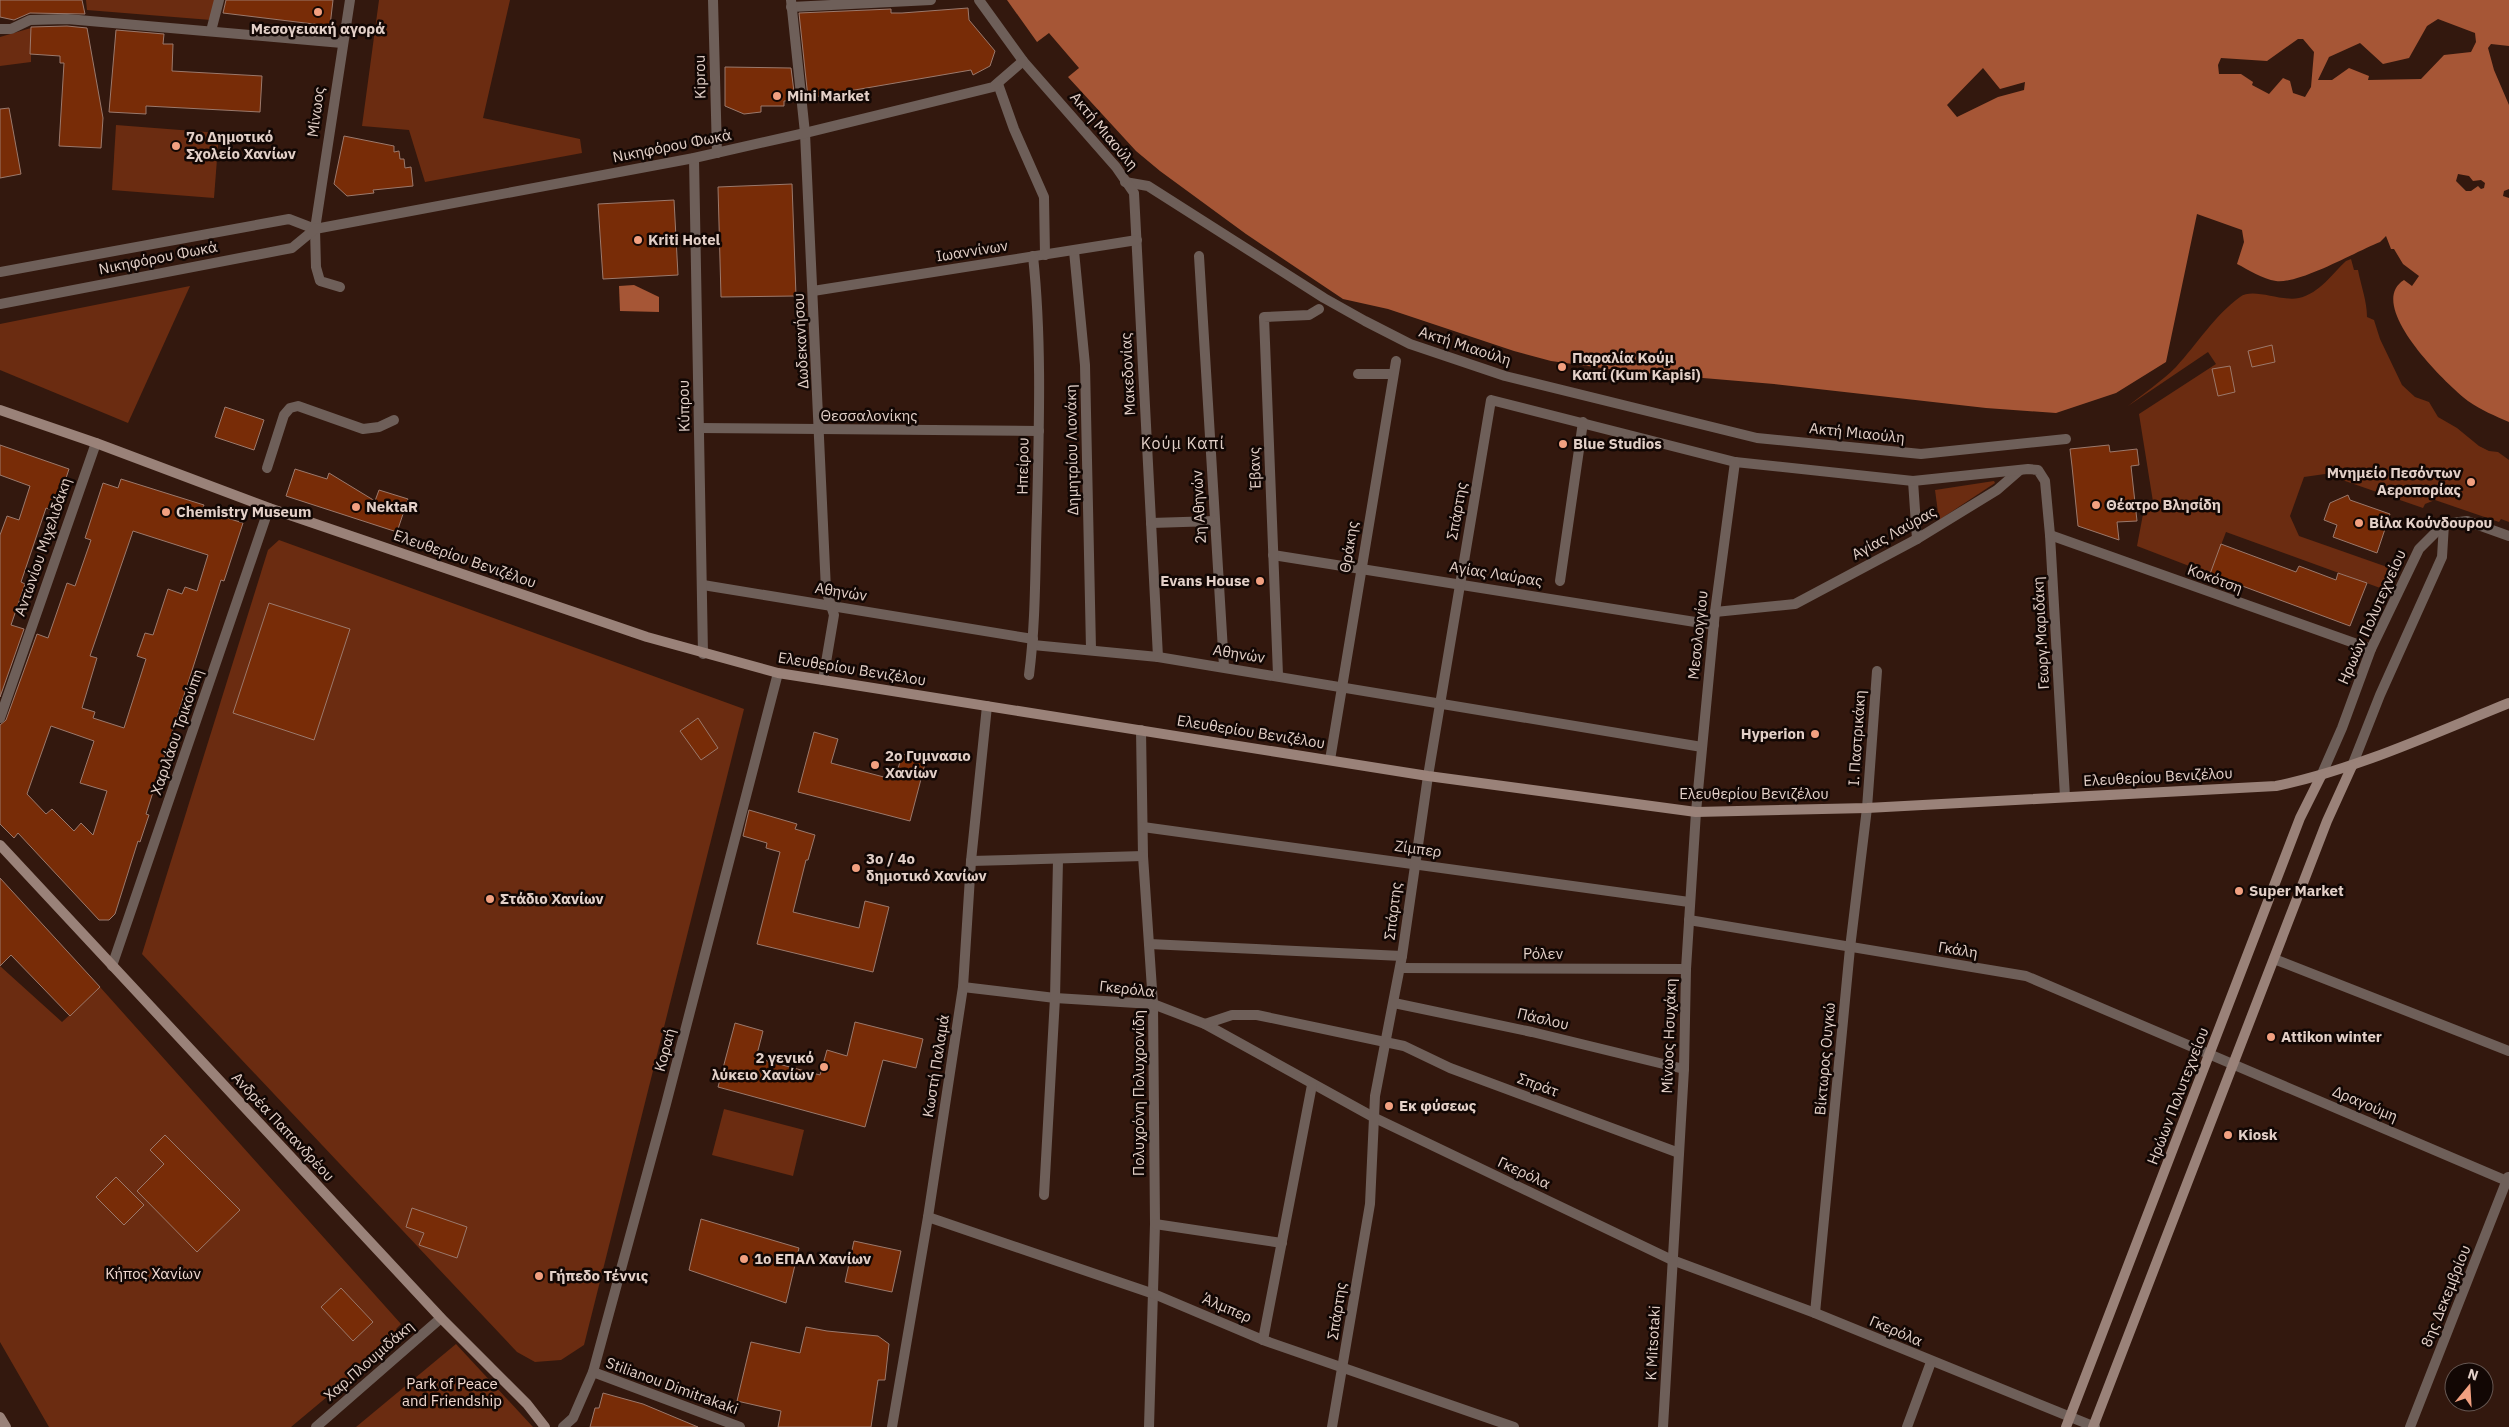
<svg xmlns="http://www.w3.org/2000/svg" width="2509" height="1427" font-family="'IBM Plex Sans',sans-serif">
  <rect width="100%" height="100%" fill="#33180e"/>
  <g fill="#6b2c11">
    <path d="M86,0H215L211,20L87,10Z"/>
    <path d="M379,0H510L483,118L580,139L582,153L425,182L409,130L362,126Z"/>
    <path d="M31,28V62L0,66V37Z"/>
    <path d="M116,125L219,133L214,198L112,190Z"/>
    <path d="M2351,259L2354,270H2358C2361,286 2367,301 2367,317L2374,320L2380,339L2402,385L2415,397L2429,402L2438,417L2457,428L2479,446L2489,451L2498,452L2509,460V522L2501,519L2499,522L2435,500L2425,504L2423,508L2325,474L2304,477L2290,516L2299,536L2390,568L2383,589L2226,532L2210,574L2137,546L2144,509L2154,508L2139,414L2216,364L2208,352L2128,406C2144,393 2162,381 2176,367C2197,344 2215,315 2240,297C2253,287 2281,302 2299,298C2320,293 2332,274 2346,261Z"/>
    <path d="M190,286L128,423L0,370V324Z"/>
    <path d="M1994,481L1995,483L1939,520L1935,490Z"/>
    <path d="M279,540L744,709L584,1345L561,1360L535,1362L517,1352L142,954L268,550Z"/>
    <path d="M0,966L62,1022L100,987L401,1324L396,1329L401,1335L291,1427H49L0,1342Z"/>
    <path d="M724,1109L804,1130L793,1176L712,1155Z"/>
    <path d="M456,1344L533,1427H356Z"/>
  </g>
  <g fill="#a65636" fill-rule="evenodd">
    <path d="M1007,0H2509V46L2491,44L2488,48L2494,70L2509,105V189L2504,191L2503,196L2509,198V422C2495,416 2481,410 2468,401C2447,385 2364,305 2404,280L2412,286L2419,276L2403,264L2394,249H2391L2386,236L2380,242C2355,252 2300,284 2276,281C2262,279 2249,270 2237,264L2244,242L2242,230L2197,214L2166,362L2116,393L2056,413L1986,408L1774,384L1632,372L1551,361L1514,351L1388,309L1343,299L1246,234L1160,171L1136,151L1068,77L1079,68L1049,33L1037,42ZM2438,19L2475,33L2476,42L2471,52L2444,55L2421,79L2368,80L2369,76L2349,68L2332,80H2318L2329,57L2360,43L2383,64L2409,58L2427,26ZM2298,39H2303L2314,52L2311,87L2305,97L2293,93L2290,81L2283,78L2269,94L2252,85L2253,82L2241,74H2219L2218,65L2221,58L2267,61ZM1983,68L2000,89L2025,82L2024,90L1998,97L1957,117L1947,105ZM2458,174L2469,176L2473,181L2481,180L2485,183L2484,188L2481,189L2478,186L2471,191H2466L2456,181Z"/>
    <path d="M634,285L659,297V312L620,311L619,286Z"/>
  </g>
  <g fill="#782c07" stroke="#9b796c" fill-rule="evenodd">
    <path d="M0,0H82L85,14L30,13L14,20L0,17Z"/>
    <path d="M226,0H333L330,26L223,13Z"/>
    <path d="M968,8L969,20L995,51L990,66L973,75L971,70L808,98L799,13L891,9V13H902Z"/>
    <path d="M67,26L87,28L103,118L101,148L59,146L64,63H60V56L30,54L31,27Z"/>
    <path d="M116,30L164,34L163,44H173L172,71L262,76L260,112L146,106V114L109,112Z"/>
    <path d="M725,67L791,68L795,100L784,101V106H761V112L744,114L725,106Z"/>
    <path d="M9,108L21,174L0,178V109Z"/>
    <path d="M344,136L394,146V152L399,151L400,159H404L405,168L411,167L413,186L373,190L374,193L347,196L334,184Z"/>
    <path d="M792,184L796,296L721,297L718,187Z"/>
    <path d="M674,200L678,275L603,279L598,204Z"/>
    <path d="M2272,345L2275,362L2252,367L2248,351Z"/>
    <path d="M2230,366L2235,392L2218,396L2212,369Z"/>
    <path d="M225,407L264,420L254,450L215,437Z"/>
    <path d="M0,445L69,469L55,511L46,508L21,582L25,584L11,625L24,629L0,697V535L7,516L19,520L30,486L0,475Z"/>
    <path d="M2109,445L2110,452L2137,449L2139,465L2131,466L2137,521L2117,522L2119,540L2078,526L2072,466L2070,449Z"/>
    <path d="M295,469L327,479L329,473L375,501L379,490L408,499L397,532L286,496Z"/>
    <path d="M121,479L204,505L202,510L243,523L224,581L221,580L146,814L149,815L140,842L138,841L115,914L109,920H99L18,833L14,838L0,824V725L6,720L37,634L48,638L67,583L75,586L91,540L85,538L103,483L118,488ZM133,531L208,555L197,591L185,587L182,594L168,589L153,635L145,633L137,656L146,659L124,728L93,718L95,712L82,708L97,658L90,656ZM51,726L94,741L80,783L107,791L93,835L81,823L74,831L52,809L46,814L27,794Z"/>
    <path d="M2348,495L2350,500L2390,514L2377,553L2333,537L2337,525L2324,520L2330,503Z"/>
    <path d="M2221,544L2296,572L2299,566L2336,580L2338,573L2367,583L2350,626L2210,574Z"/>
    <path d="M269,603L350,629L314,740L233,713Z"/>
    <path d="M698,718L718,748L701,760L680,731Z"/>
    <path d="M814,732L838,739L831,763L895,780L902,754L926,760L910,821L798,792Z"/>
    <path d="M749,810L797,824L795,829L815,835L808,860H806L793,912L859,928L865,901L889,907L873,972L757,944L780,852L766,848L767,843L743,836Z"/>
    <path d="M0,878L100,987L70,1016L11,955L0,966Z"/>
    <path d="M855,1022L923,1039L916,1068L883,1060L865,1127L718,1087L735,1023L763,1031L756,1058L820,1075L827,1050L847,1056Z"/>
    <path d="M165,1135L240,1210L197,1252L137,1191L164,1164L150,1150Z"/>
    <path d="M116,1177L144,1205L124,1225L96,1197Z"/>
    <path d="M412,1208L467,1227L457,1258L419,1245L424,1233L406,1227Z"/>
    <path d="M701,1219L799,1248L786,1303L689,1270Z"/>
    <path d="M854,1241L901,1251L892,1292L845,1282Z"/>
    <path d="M341,1288L373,1322L353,1341L321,1307Z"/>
    <path d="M806,1327L827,1331L878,1336L889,1344L885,1380H878L871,1427H778L781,1411L737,1401L751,1342L800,1353Z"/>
    <path d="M603,1393L643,1404L698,1427H590L595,1408H599Z"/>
  </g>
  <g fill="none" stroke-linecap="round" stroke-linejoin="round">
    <g stroke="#6e5f59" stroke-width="10">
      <path d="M315,229L316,267L320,281L340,287"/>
      <path d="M267,468L284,415L290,408L298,406L363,429L379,427L394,420"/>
      <path d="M1560,581L1583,422"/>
    </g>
    <g stroke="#6e5f59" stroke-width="10">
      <path d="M1125,182L1148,186L1324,298L1365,321L1410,344L1505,376L1757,438L1921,454L2066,439"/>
      <path d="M1199,256L1224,667"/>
      <path d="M1151,523L1215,521"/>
    </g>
    <g stroke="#6e5f59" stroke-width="10">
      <path d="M979,0L1023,61L1116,167L1134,193L1158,657"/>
      <path d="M791,7L931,0"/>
      <path d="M0,29H11L30,20L67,19L342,43"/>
      <path d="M211,31L219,0"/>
      <path d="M998,84L1014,129L1044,197L1045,255"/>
      <path d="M315,229L350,0"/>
      <path d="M1074,251L1085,365L1091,649"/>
      <path d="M813,291L1137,240"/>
      <path d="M1358,374H1393"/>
      <path d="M699,428L1039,431"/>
      <path d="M1913,481L1917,539"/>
      <path d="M2444,524L2467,521L2509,536"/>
      <path d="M2050,535L2371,649"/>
      <path d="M1273,555L1714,625"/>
      <path d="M703,585L1033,639"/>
      <path d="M1715,612L1795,604L1917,539L1997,490L2020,470"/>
      <path d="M1033,645L1158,657L1702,747"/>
      <path d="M1029,675C1036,621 1035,566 1037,512C1039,427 1042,341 1033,256"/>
      <path d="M1278,675L1264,317L1309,315L1319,309"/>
      <path d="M0,718L96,443"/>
      <path d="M1141,730L1143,856L1153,1004L1155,1224L1149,1427"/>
      <path d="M1330,760L1396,361"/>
      <path d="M2352,766L2380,695L2442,557L2444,524"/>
      <path d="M2321,776L2342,728L2371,649L2419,549L2444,524"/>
      <path d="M1143,827L1689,902"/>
      <path d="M971,861L1143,856"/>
      <path d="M1689,920L2026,976L2509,1182"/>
      <path d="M1149,944L1402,956"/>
      <path d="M2274,959L2509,1051"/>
      <path d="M112,966L269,508"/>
      <path d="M1400,968L1686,969"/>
      <path d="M963,987L1055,998L1153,1004L1205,1024L1375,1118L1672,1260L1815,1313L2095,1427"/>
      <path d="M1394,1003L1532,1032L1684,1069"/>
      <path d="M1205,1024L1232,1015H1257L1404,1046L1450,1068L1679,1153"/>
      <path d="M1044,1195L1055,998L1058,860"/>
      <path d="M928,1217L1154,1294L1263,1340L1514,1427"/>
      <path d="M1155,1224L1282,1243"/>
      <path d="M1815,1313L1850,948L1867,808L1877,671"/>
      <path d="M1263,1340L1312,1085"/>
      <path d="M593,1372L740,1427"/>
      <path d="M316,1427L441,1318"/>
      <path d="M563,1427L573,1418L593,1372L666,1104L778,673"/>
      <path d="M892,1427L928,1217L963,987L971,861L987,706"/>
      <path d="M1332,1427L1370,1204L1375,1096L1402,956L1428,776L1491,400L1735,462L1913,481L2028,469L2038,470L2045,481L2050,535L2065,797"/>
      <path d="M1663,1427L1684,1069L1686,969L1696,812L1715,612L1735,462"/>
      <path d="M1907,1427L1931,1362"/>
      <path d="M2410,1427L2508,1177"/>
    </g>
    <g stroke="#6e5f59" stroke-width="10">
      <path d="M713,0L717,153"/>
      <path d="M791,0L805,133L826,590L834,615L823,680"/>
      <path d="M694,158L703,654"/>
      <path d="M0,272L289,219L315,229"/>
      <path d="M0,304L292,248L315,229L694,158L805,133L993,87L1023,61"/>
    </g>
    <g stroke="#9a8279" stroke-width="10">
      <path d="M0,410L96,443L269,508L647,637L778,673L823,680L1428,776L1696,812L1867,808L2276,786C2357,769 2432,734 2509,703"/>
      <path d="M0,845L441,1318L527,1404L545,1427"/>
      <path d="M0,1417L6,1427"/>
      <path d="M2066,1427L2300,818L2321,776"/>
      <path d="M2093,1427L2327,821L2352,766"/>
    </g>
  </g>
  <g fill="#f2a080" stroke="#120704" stroke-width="2">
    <circle cx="318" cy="12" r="5"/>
    <circle cx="777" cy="96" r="5"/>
    <circle cx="176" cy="146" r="5"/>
    <circle cx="638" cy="240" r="5"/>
    <circle cx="1562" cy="367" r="5"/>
    <circle cx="1563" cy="444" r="5"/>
    <circle cx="2471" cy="482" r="5"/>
    <circle cx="2096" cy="505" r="5"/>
    <circle cx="356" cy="507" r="5"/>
    <circle cx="166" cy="512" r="5"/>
    <circle cx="2359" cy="523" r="5"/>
    <circle cx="1260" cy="581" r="5"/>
    <circle cx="1815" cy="734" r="5"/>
    <circle cx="875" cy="765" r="5"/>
    <circle cx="856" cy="868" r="5"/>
    <circle cx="2239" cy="891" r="5"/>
    <circle cx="490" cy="899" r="5"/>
    <circle cx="2271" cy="1037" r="5"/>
    <circle cx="824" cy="1067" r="5"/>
    <circle cx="1389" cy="1106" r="5"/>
    <circle cx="2228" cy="1135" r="5"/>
    <circle cx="744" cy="1259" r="5"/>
    <circle cx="539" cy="1276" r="5"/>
  </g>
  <g text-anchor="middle" stroke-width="5" stroke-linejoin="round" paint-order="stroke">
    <g font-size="15" font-weight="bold" fill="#e3d0c8" stroke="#120704" text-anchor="start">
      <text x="318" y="34" text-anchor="middle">Μεσογειακή αγορά</text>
      <text x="787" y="101">Mini Market</text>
      <text x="186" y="142">7ο Δημοτικό<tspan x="186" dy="17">Σχολείο Χανίων</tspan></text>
      <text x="648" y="245">Kriti Hotel</text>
      <text x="1572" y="363">Παραλία Κούμ<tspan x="1572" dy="17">Καπί (Kum Kapisi)</tspan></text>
      <text x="1573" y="449">Blue Studios</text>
      <text x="2461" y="478" text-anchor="end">Μνημείο Πεσόντων<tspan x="2461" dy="17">Αεροπορίας</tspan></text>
      <text x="2106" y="510">Θέατρο Βλησίδη</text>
      <text x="366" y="512">NektaR</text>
      <text x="176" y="517">Chemistry Museum</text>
      <text x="2369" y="528">Βίλα Κούνδουρου</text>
      <text x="1250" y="586" text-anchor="end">Evans House</text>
      <text x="1805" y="739" text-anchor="end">Hyperion</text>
      <text x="885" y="761">2ο Γυμνασιο<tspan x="885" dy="17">Χανίων</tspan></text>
      <text x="866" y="864">3ο / 4ο<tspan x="866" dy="17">δημοτικό Χανίων</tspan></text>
      <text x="2249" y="896">Super Market</text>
      <text x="500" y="904">Στάδιο Χανίων</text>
      <text x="2281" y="1042">Attikon winter</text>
      <text x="814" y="1063" text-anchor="end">2 γενικό<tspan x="814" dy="17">λύκειο Χανίων</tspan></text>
      <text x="1399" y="1111">Εκ φύσεως</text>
      <text x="2238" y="1140">Kiosk</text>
      <text x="754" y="1264">1ο ΕΠΑΛ Χανίων</text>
      <text x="549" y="1281">Γήπεδο Τέννις</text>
    </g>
    <g font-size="15" fill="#e3d0c8" stroke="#120704">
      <text transform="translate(700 77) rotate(-91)" y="5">Kiprou</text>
      <text transform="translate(316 112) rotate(-82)" y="5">Μίνωος</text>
      <text transform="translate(1104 131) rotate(50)" y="5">Ακτή Μιαούλη</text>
      <text transform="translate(672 146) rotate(-11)" y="5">Νικηφόρου Φωκά</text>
      <text transform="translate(972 251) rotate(-9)" y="5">Ιωαννίνων</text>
      <text transform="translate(158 258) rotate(-11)" y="5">Νικηφόρου Φωκά</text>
      <text transform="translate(801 341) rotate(-93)" y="5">Δωδεκανήσου</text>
      <text transform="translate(1465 346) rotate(18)" y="5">Ακτή Μιαούλη</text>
      <text transform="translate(1128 374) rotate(-93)" y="5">Μακεδονίας</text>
      <text transform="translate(684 406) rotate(-91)" y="5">Κύπρου</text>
      <text x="869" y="421">Θεσσαλονίκης</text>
      <text transform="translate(1857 433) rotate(6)" y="5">Ακτή Μιαούλη</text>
      <text transform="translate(1072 450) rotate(-91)" y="5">Δημητρίου Λιονάκη</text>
      <text transform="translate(1023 466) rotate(-89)" y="5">Ηπείρου</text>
      <text transform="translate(1255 468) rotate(-92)" y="5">Έβανς</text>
      <text transform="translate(1199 507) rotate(-93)" y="5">2η Αθηνών</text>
      <text transform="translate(1457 511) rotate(-80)" y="5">Σπάρτης</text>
      <text transform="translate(1894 533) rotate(-29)" y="5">Αγίας Λαύρας</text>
      <text transform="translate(43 547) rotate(-71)" y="5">Αντωνίου Μιχελιδάκη</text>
      <text transform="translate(1349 547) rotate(-81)" y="5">Θράκης</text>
      <text transform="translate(465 559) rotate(19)" y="5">Ελευθερίου Βενιζέλου</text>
      <text transform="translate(1496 574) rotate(9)" y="5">Αγίας Λαύρας</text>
      <text transform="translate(2215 579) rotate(20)" y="5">Κοκότση</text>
      <text transform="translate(841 592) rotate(9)" y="5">Αθηνών</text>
      <text transform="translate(2372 617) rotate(-66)" y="5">Ηρωών Πολυτεχνείου</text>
      <text transform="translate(2041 633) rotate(-93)" y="5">Γεωργ.Μαριδάκη</text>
      <text transform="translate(1698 635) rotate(-84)" y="5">Μεσολογγίου</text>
      <text transform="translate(1239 654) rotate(9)" y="5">Αθηνών</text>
      <text transform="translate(852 669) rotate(9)" y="5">Ελευθερίου Βενιζέλου</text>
      <text transform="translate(177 732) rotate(-71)" y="5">Χαριλάου Τρικούπη</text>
      <text transform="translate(1251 732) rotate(9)" y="5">Ελευθερίου Βενιζέλου</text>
      <text transform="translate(1857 738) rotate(-86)" y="5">Ι. Παστρικάκη</text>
      <text transform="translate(2158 777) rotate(-3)" y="5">Ελευθερίου Βενιζέλου</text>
      <text x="1754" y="799">Ελευθερίου Βενιζέλου</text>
      <text transform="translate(1418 849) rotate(8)" y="5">Ζίμπερ</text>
      <text transform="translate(1393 911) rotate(-83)" y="5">Σπάρτης</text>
      <text transform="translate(1958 950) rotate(9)" y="5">Γκάλη</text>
      <text x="1543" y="959">Ρόλεν</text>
      <text transform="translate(1127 989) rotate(6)" y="5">Γκερόλα</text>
      <text transform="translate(1543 1019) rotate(13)" y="5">Πάσλου</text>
      <text transform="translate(1669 1036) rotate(-88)" y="5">Μίνωος Ησυχάκη</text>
      <text transform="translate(665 1050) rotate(-75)" y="5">Κοραή</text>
      <text transform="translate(1825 1059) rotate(-85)" y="5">Βίκτωρος Ουγκώ</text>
      <text transform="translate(936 1066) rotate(-81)" y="5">Κωστή Παλαμά</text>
      <text transform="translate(1538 1085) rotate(20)" y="5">Σπράτ</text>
      <text transform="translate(1139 1093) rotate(-90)" y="5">Πολυχρόνη Πολυχρονίδη</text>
      <text transform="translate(2178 1096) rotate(-69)" y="5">Ηρώων Πολυτεχνείου</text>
      <text transform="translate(2365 1104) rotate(23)" y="5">Δραγούμη</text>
      <text transform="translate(283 1127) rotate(47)" y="5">Ανδρέα Παπανδρέου</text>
      <text transform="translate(1524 1173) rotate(25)" y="5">Γκερόλα</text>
      <text transform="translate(2446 1296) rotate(-68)" y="5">8ης Δεκεμβρίου</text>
      <text transform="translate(1227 1308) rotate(23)" y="5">Άλμπερ</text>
      <text transform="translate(1337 1311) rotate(-81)" y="5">Σπάρτης</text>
      <text transform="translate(1896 1331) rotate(23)" y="5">Γκερόλα</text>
      <text transform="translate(1653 1343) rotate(-87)" y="5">K Mitsotaki</text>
      <text transform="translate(369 1361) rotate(-41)" y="5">Χαρ.Πλουμιδάκη</text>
      <text transform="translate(672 1386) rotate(20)" y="5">Stilianou Dimitrakaki</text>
    </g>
    <g font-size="15" fill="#f1d9d0" stroke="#120704">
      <text x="153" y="1279">Κήπος Χανίων</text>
      <text x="452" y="1389">Park of Peace<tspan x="452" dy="17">and Friendship</tspan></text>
    </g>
    <g font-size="16" letter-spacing="1" fill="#e3d0c8" stroke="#120704">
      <text x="1183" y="449">Κούμ Καπί</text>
    </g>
  </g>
  <g transform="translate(2469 1387) rotate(18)"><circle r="24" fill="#120704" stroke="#665752"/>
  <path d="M0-4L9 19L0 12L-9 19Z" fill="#f2a080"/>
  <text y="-8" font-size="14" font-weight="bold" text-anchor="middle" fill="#e3d0c8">N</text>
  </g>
</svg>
